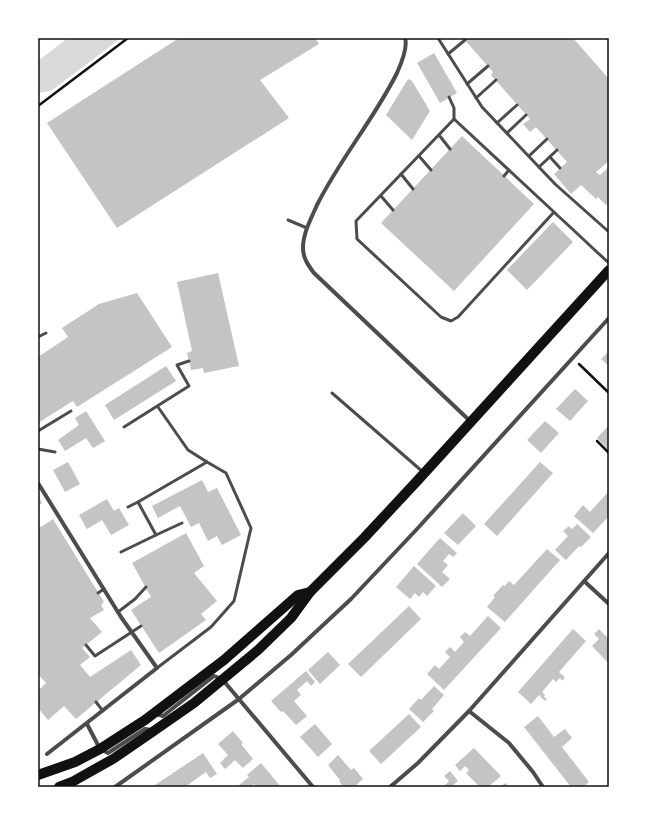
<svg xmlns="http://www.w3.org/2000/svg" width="647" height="825" font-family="Montserrat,sans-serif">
  <rect width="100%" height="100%" fill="#fff"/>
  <path fill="#d9d9d9" d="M68,38H121L51,91L38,93V61Z"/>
  <g fill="#c4c4c4">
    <path d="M179,38H315L319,44L260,80L289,118L117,228L47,123Z"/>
    <path d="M463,38H573L609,79V161L596,172L600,175L609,167V202L606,205L598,197L596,199L581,185L571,194L554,174L567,162L536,127L530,132L523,124L530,119L491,75L493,72Z"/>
    <path d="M434,53L457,93L440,103L417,63Z"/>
    <path d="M408,79L412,81L430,111L412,140L386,115Z"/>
    <path d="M462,136L534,204L454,291L381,223Z"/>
    <path d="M553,222L573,242L527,290L507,270Z"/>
    <path d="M218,273L239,366L204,373L203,368L191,370L187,353L192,351L177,282Z"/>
    <path d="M137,293L172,347L77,407L73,401L38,423V357L68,337L62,328L99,304Z"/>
    <path d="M609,351V366L601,359Z"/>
    <path d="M166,366L176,381L114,420L105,405Z"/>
    <path d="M575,389L588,401L570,421L556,409Z"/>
    <path d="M86,411L105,441L93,448L86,438L65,451L58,440L79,425L75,418Z"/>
    <path d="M545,421L559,433L541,453L527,440Z"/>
    <path d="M609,425V450L597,438Z"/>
    <path d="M68,462L80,484L65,492L53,470Z"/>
    <path d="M540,462L553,473L497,536L484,524Z"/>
    <path d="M202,480L208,492L217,488L241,535L222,545L217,536L208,541L199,523L191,527L180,506L158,518L152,506Z"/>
    <path d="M609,491V516L593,533L574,516L583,505L590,512Z"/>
    <path d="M38,496L42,503L38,506Z"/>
    <path d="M107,499L114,511L119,508L129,525L111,535L102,520L87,529L79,515Z"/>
    <path d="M463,513L476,526L458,545L444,533Z"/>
    <path d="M53,519L104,602L101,605L104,610L90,618L102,632L82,648L90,657L80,665L90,677L131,650L141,665L76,719L64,706L48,720L38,708V691L46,683L38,674V525L41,527Z"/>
    <path d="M577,524L591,537L581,547L579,546L566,560L555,550L568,536L563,531L569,526L572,529Z"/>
    <path d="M186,533L204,566L194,573L217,601L201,614L206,620L159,653L131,610L151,597L132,563Z"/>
    <path d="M440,538L457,553L453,557L449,554L443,561L448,565L442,572L450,579L442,587L417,564Z"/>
    <path d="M547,549L560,560L505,622L487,607L495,597L493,596L503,585L505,586L509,581L514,585Z"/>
    <path d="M414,566L436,586L427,596L423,592L419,597L415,593L410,599L396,587Z"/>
    <path d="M409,606L421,619L361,677L348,664Z"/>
    <path d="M488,616L501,628L444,690L427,674L435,665L439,669L450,657L445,652L450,647L455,652L464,642L460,637L465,632L470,636Z"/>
    <path d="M573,629L586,641L559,672L565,677L562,681L560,678L556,682L553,679L542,692L545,695L544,697L547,699L545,701L539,695L531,704L518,692Z"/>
    <path d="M599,629L609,639V664L592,646L599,639L594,634Z"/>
    <path d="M328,652L340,665L320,684L308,670Z"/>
    <path d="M306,671L315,682L311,686L307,681L297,690L301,695L294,701L307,716L296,725L283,711L281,712L271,701Z"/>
    <path d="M434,686L444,695L432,709L434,711L423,722L409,709L419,698L421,700Z"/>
    <path d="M409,714L421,727L381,764L369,751Z"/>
    <path d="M538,716L554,737L565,729L572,738L562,747L589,782L583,787H571L524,727Z"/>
    <path d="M315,724L332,744L318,757L300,737Z"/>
    <path d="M233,731L243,743L241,744L253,759L243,768L235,760L225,769L220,763L228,755L218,744Z"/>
    <path d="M474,748L501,776L488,787H480L466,773L469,770L465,766L460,771L455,765Z"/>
    <path d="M203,753L217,774L210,778L206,772L185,787H152Z"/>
    <path d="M338,755L351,770L354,768L363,779L354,787H344L339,781L340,780L328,765Z"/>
    <path d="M261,763L281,787H257L254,784L250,787H241L239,785L249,777L247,775Z"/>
    <path d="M450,771L458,781L453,785L455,787H443L449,781L444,776Z"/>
    <path d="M506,783L509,787H500L504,784Z"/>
  </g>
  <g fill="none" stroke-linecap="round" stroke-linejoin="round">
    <g stroke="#111" stroke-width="2.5">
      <path d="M38,106L128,38"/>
      <path d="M579,364L609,393"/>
      <path d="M597,441L609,453"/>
    </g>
    <g stroke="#4c4c4c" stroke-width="3">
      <path d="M438,38L482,107L555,184L609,232"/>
      <path d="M448,54L465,40"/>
      <path d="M467,84L488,66"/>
      <path d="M449,97L454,108V119"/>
      <path d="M476,98L496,80"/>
      <path d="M497,123L517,105"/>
      <path d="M507,133L526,115"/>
      <path d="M439,135L450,149"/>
      <path d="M419,156L431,170"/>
      <path d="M529,156L547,139"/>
      <path d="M550,157L560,168"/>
      <path d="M539,167L557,150"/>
      <path d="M401,174L413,189"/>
      <path d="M504,176L509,170"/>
      <path d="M381,196L393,210"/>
      <path d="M554,212L458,317L451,321L441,317L357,239L356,221L454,119L554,212L557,215C575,231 591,247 609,263"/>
      <path d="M288,220L307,228"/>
      <path d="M38,337L46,333"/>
      <path d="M332,393L423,472"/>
      <path d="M158,407L188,450L207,462"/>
      <path d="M124,427L189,386L177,365L189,361"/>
      <path d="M38,431L71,411"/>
      <path d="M38,449L55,452"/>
      <path d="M138,502L207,462L226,473L251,528L234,601L211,627L157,668"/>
      <path d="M156,535L182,523"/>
      <path d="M121,552L156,535L138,502L128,507"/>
      <path d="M98,593L104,589"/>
      <path d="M118,612L135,599L146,587"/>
      <path d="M86,645L95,656L141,626"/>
      <path d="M96,702L103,711"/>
    </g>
    <g stroke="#4c4c4c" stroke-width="4">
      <path d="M405,38C408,47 401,64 397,73C374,119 340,159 317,205C311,219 303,233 303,248C303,258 308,265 314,273L470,421"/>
      <path d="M38,483L121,617L157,668L47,754"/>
      <path d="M584,581L609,604"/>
      <path d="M469,711L509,743L533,772L543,787"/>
      <path d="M156,714L163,716L214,676L222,679L313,787"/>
      <path d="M87,724L100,749L108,753L145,729L152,730"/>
      <path d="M115,787L239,699L291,655L351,599L417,529L609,318"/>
      <path d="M390,787L418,763L469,711L609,553"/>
    </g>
    <g stroke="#111" stroke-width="10">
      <path d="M38,775L75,762L100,749L145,720L224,660L298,595L310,592"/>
      <path d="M59,787L72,782L113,759L148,735L194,703L258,650L291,618L310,592L364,538L418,480L609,270"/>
    </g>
  </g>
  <rect width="647" height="825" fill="none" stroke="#ffffff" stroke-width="78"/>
  <rect x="39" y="39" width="569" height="747" fill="none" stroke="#111" stroke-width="1.5"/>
</svg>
